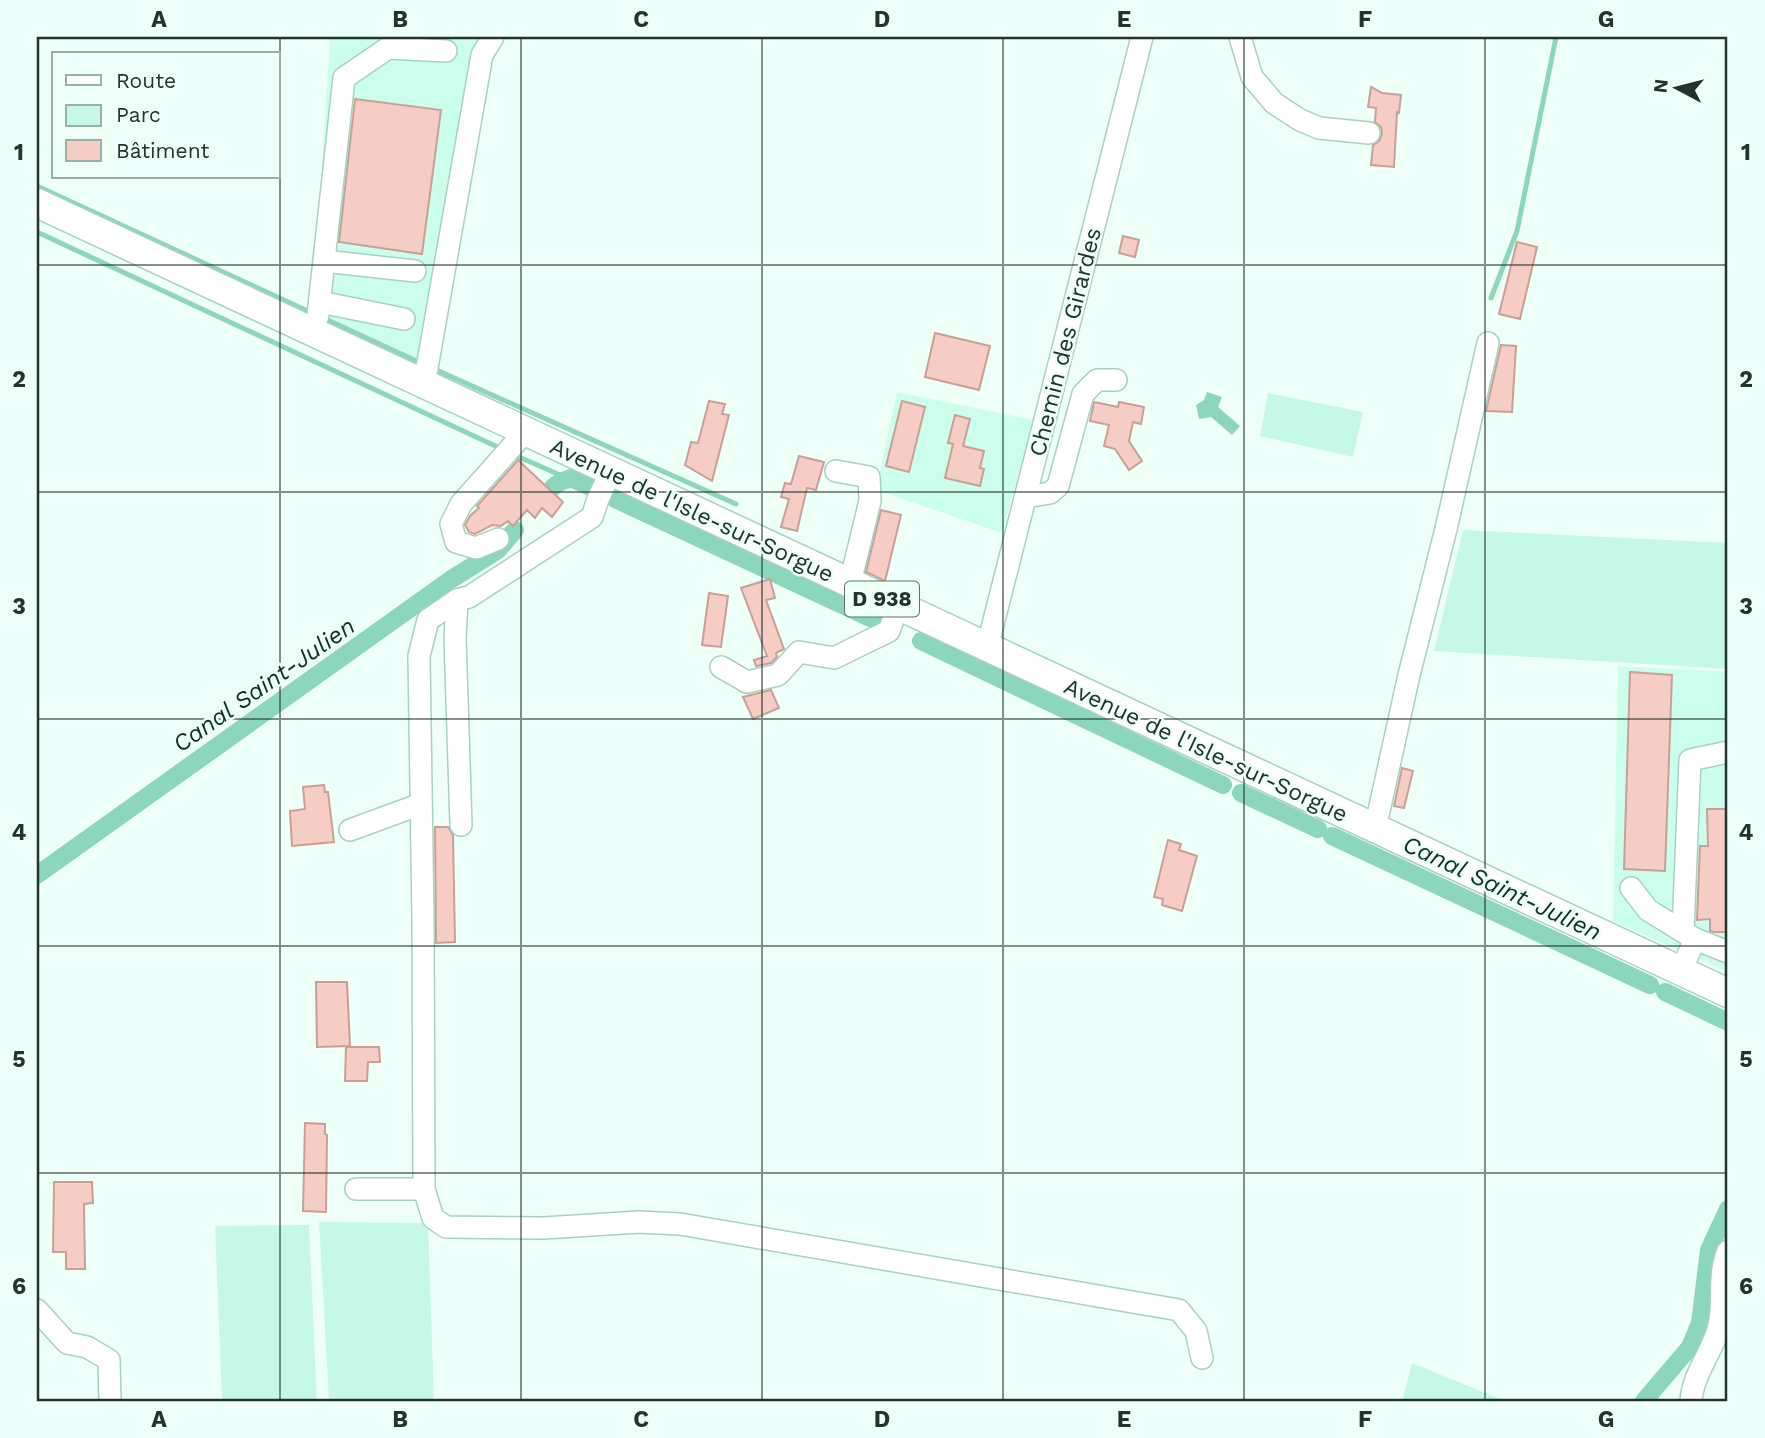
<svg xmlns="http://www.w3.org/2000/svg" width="1765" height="1438" font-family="'Work Sans',sans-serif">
  <rect width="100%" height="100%" fill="#eefff8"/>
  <g fill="#ccffeb">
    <path d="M330,37H481L421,366L313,311Z"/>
    <path d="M897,392L1034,420L1002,533L876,490Z"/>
    <path d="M1618,666L1728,672V972L1613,921Z"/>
  </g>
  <g fill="#c6f9e5">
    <path d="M1268,393L1363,412L1353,457L1260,436Z"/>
    <path d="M1463,530L1728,543V669L1434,651Z"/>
    <path d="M319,1222L428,1223L434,1401H329Z"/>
    <path d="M309,1225L317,1401H222L215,1226Z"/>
    <path d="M1412,1363L1505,1401H1402Z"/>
  </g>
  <path fill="#8cd6bc" d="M1207,392L1222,397L1218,407L1240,426L1232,435L1211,417L1199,419L1196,405L1204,400Z"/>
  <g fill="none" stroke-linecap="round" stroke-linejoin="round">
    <g stroke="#8cd6bc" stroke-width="5">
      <path d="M37,186L312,313"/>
      <path d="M37,232L504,450"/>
      <path d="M1491,298L1517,231L1556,37"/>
      <path d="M321,317L423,364"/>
      <path d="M432,368L736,504"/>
      <path d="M512,454L567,478"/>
    </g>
    <g stroke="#8cd6bc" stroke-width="18">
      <path d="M553,487L560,482L571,478L597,490"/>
      <path d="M615,499L879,622"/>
      <path d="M921,641L1223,785"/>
      <path d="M1241,793L1318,829"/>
      <path d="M1332,836L1650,985"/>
      <path d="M37,875L450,580L498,550L515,530"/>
      <path d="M1665,992L1728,1022"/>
      <path d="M1644,1401L1690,1347L1700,1323L1709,1250L1728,1209"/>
    </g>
  </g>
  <g fill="#f6cdc4" stroke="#c7a097" stroke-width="2">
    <path d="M1371,87L1382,93L1401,95L1399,113L1397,112L1394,167L1371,165L1373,145L1379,141L1382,134L1381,127L1375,122L1376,108L1368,107Z"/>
    <path d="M355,99L441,110L422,254L339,242Z"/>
    <path d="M1123,236L1139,240L1135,257L1119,253Z"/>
    <path d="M1517,242L1537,247L1520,319L1499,314Z"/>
    <path d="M935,333L990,346L979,390L925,377Z"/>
    <path d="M1501,345L1516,346L1512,412L1486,411Z"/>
    <path d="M709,401L725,404L722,414L729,415L712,481L685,465L691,442L698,443Z"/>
    <path d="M902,401L925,407L909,472L886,466Z"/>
    <path d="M1094,402L1118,407L1119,402L1144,407L1141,424L1133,422L1129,441L1142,461L1129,470L1115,449L1104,446L1109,425L1090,421Z"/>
    <path d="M955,415L970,419L963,446L984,451L980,468L984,469L980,486L945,478L953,444L948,443Z"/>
    <path d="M799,456L824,462L816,490L807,488L797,531L781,527L789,499L781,497L785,483L791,484Z"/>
    <path d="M518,460L563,502L552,517L542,508L535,518L527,510L513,526L508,521L501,526L492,525L475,534L469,532L465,525L470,516L479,508L477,506Z"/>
    <path d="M881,510L901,515L885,581L866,572Z"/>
    <path d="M770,579L775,598L766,600L784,649L776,653L777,657L771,663L756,666L754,660L767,656L741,588Z"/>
    <path d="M709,593L728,596L721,647L702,645Z"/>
    <path d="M1630,672L1672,675L1665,871L1624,869Z"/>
    <path d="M771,690L779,708L753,719L743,697Z"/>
    <path d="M1402,768L1413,771L1404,808L1394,806Z"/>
    <path d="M324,785L325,792H328L334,842L292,846L290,811L305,809L303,787Z"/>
    <path d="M1707,809H1728V932H1714L1710,931V919L1697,920L1700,846H1708Z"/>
    <path d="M435,827H448L453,835L455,942L436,943Z"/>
    <path d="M1168,840L1181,844L1179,850L1197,856L1182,911L1162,905L1163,899L1154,897Z"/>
    <path d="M316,982H347L350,1046L317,1047Z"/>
    <path d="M346,1047H379L380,1062H368L367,1081H345Z"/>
    <path d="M305,1123L325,1124V1134L327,1135L326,1212L303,1211Z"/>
    <path d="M54,1182H92L93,1203L84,1204L85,1269H66V1252H53Z"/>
  </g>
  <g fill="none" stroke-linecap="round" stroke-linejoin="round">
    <defs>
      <g id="minor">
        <path d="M1240,37L1252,77L1274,103L1300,120L1319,128L1369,133"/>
        <path d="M324,261L415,271"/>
        <path d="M320,302L404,319"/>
        <path d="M313,332L318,315L344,78L388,48L446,51"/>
        <path d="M424,385L482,55L493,37"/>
        <path d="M836,471L869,477L870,501L850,583"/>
        <path d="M1026,497L1050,493L1058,486L1083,394L1097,380H1116"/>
        <path d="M498,539L476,548L456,542L451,524L461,504L525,432"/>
        <path d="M987,648L1142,37"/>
        <path d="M721,667L747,682L778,675L799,652L834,658L889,631L898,606"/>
        <path d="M461,825L455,638L457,600L469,597L592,517L598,499L610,473"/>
        <path d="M1375,829L1409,675L1446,529L1488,343"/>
        <path d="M350,830L421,804"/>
        <path d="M1631,888L1648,910L1695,939L1681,971"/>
        <path d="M1683,931L1690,760L1728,752"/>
        <path d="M1695,939L1728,952"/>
        <path d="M356,1189H424L433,1218L446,1227L544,1228L639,1222L680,1224L1179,1310L1196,1331L1202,1358"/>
        <path d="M424,1189L423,920L419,656L428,620L457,600"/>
        <path d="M37,1310L67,1343L87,1347L109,1360L110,1401"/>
        <path d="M1691,1401C1693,1371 1717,1347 1720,1320C1724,1297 1718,1274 1728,1251"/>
      </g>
      <path id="major" d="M37,203L1728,993"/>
    </defs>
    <use href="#minor" stroke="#a8d1c1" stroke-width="24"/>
    <use href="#major" stroke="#a8d1c1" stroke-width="31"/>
    <use href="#minor" stroke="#fff" stroke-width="21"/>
    <use href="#major" stroke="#fff" stroke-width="28"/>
  </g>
  <path fill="none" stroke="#23332d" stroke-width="2" stroke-opacity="0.55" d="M280,37V1401M521,37V1401M762,37V1401M1003,37V1401M1244,37V1401M1485,37V1401M37,265H1728M37,492H1728M37,719H1728M37,946H1728M37,1173H1728"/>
  <g text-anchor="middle" stroke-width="5" stroke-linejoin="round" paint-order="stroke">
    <rect fill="#eefff8" stroke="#60706a" stroke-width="2" x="845" y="581.5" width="74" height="35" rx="5"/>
    <g font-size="21" font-weight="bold" fill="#23332d">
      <text x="882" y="606">D 938</text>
    </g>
    <g font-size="23" fill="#23332d" stroke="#eefff8">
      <text transform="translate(1065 342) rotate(-76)" y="8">Chemin des Girardes</text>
      <text transform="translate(692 510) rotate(25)" y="8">Avenue de l'Isle-sur-Sorgue</text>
      <text transform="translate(1206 750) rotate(25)" y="8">Avenue de l'Isle-sur-Sorgue</text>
    </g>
    <g font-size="24" font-style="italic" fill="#0d3126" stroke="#eefff8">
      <text transform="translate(264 685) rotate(-35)" y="8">Canal Saint-Julien</text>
      <text transform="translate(1502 888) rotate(25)" y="8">Canal Saint-Julien</text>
    </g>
  </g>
  <rect width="1765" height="1438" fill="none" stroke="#eefff8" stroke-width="77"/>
  <rect x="52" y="52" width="228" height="126" fill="#eefff8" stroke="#9dada7" stroke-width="2"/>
  <rect x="66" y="75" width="35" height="10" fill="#ffffff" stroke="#9dada7" stroke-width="2"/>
  <text x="116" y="88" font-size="21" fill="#23332d">Route</text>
  <rect x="66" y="105" width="35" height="21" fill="#c6f9e5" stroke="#9dada7" stroke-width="2"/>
  <text x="116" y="122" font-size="21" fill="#23332d">Parc</text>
  <rect x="66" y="140" width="35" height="21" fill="#f6cdc4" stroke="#9dada7" stroke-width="2"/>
  <text x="116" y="158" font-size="21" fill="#23332d">Bâtiment</text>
  <g transform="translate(1677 88) rotate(277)" stroke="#eefff8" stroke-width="5" paint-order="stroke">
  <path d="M0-5L12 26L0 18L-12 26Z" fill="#23332d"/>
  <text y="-10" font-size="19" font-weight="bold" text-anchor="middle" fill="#23332d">N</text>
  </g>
  <rect x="38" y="38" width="1688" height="1362" fill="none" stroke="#23332d" stroke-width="2.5"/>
  <g font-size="23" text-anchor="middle" font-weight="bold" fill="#23332d">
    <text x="159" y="27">A</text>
    <text x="400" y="27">B</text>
    <text x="641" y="27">C</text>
    <text x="882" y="27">D</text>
    <text x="1124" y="27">E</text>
    <text x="1365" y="27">F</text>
    <text x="1606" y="27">G</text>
    <text x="19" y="160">1</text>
    <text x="1746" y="160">1</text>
    <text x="19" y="387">2</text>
    <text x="1746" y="387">2</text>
    <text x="19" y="614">3</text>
    <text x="1746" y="614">3</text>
    <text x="19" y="840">4</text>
    <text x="1746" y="840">4</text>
    <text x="19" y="1067">5</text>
    <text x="1746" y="1067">5</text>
    <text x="19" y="1294">6</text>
    <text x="1746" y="1294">6</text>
    <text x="159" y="1427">A</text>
    <text x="400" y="1427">B</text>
    <text x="641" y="1427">C</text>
    <text x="882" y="1427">D</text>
    <text x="1124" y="1427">E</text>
    <text x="1365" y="1427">F</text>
    <text x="1606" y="1427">G</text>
  </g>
</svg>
